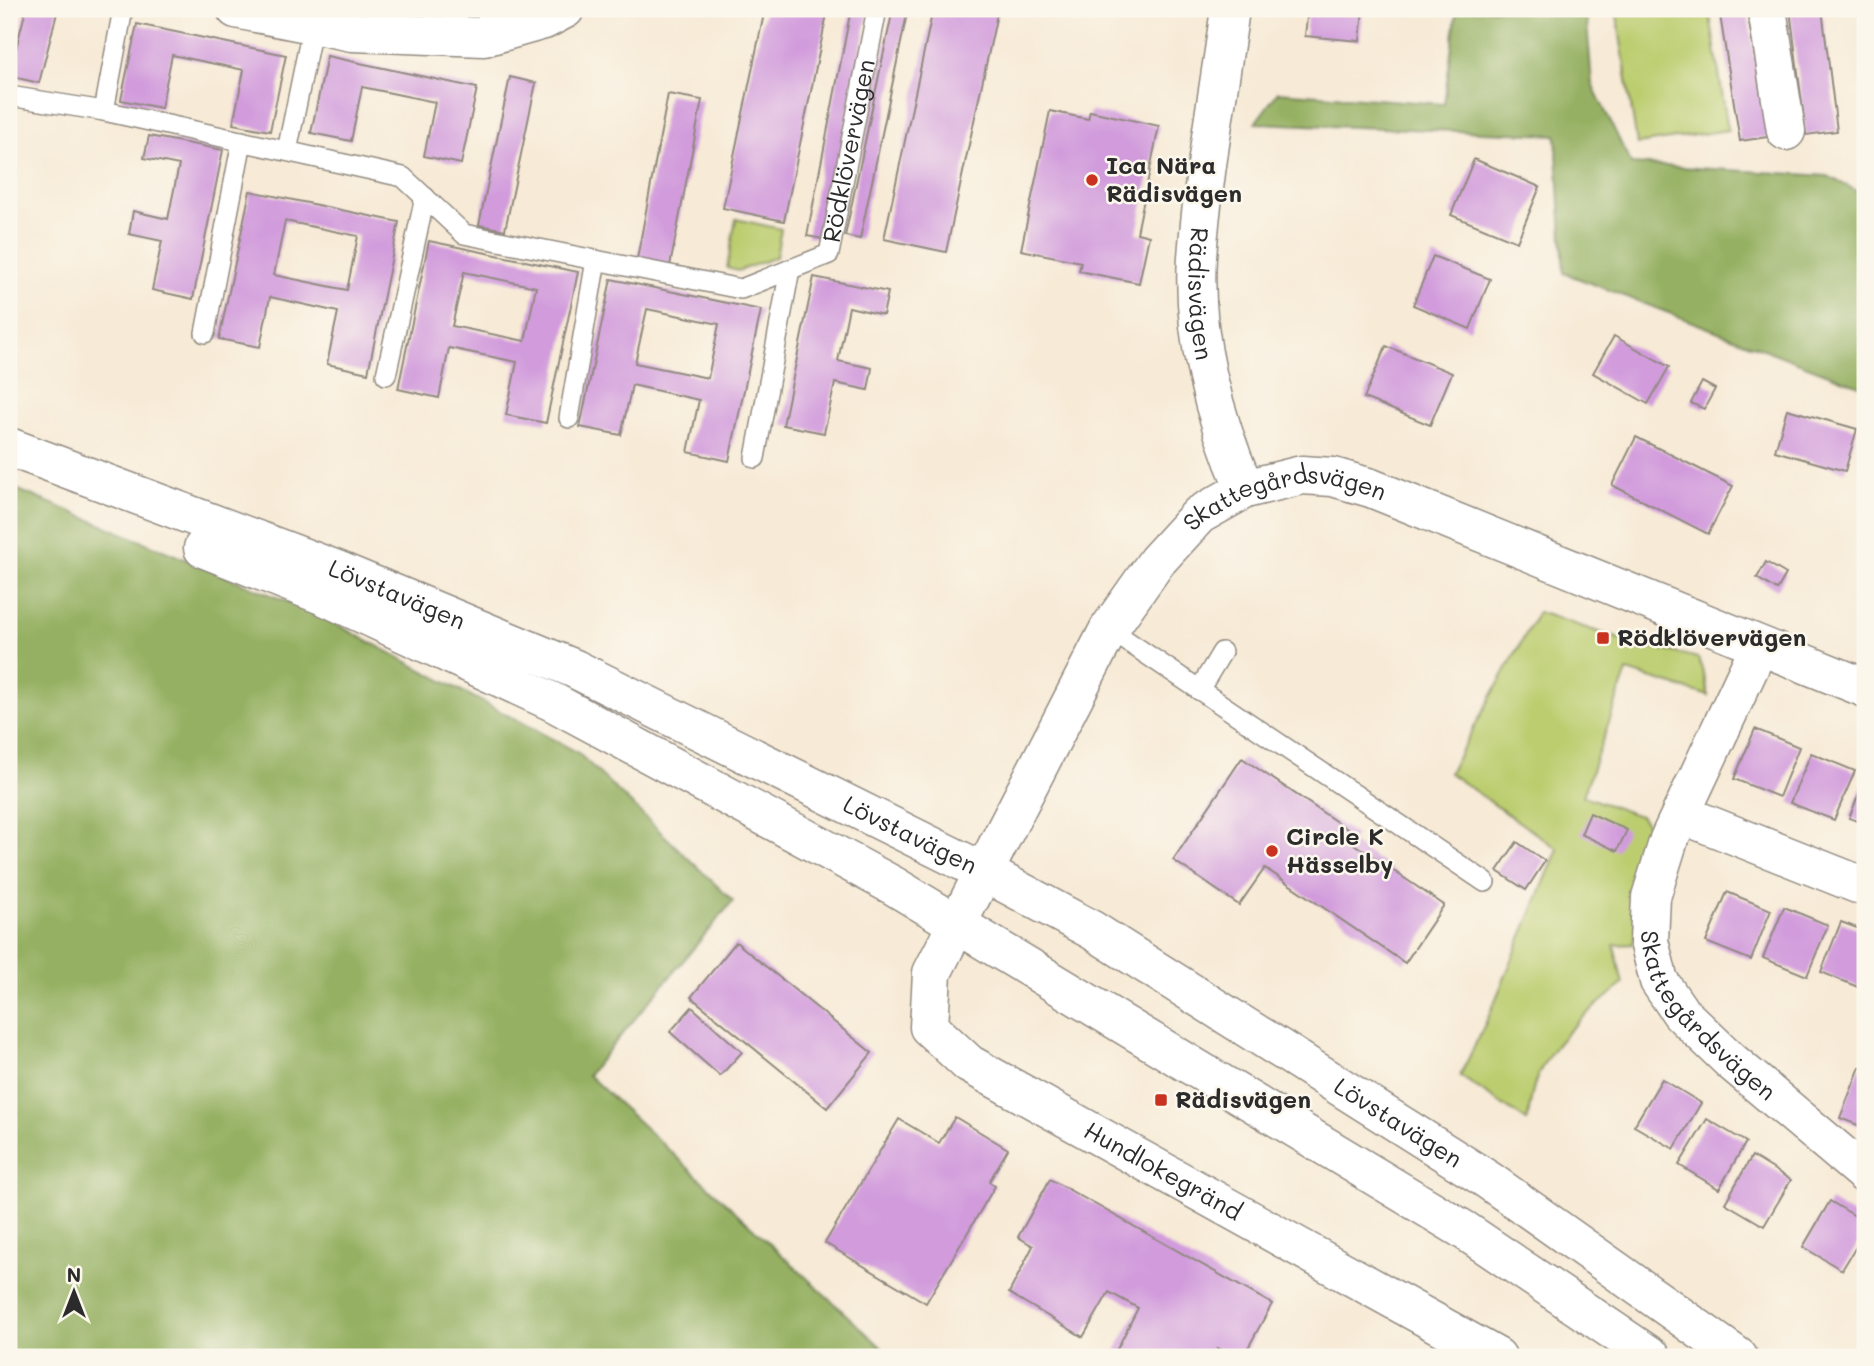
<svg xmlns="http://www.w3.org/2000/svg" width="1874" height="1366" font-family="Mali,sans-serif">
  <rect width="100%" height="100%" fill="#fbf7ec"/>
  <filter id="ink" filterUnits="userSpaceOnUse"><feTurbulence type="fractalNoise" baseFrequency=".0143" numOctaves="2"/><feDisplacementMap in="SourceGraphic" scale="14" xChannelSelector="R" yChannelSelector="G"/><feConvolveMatrix kernelMatrix="1 2 1 2 8 2 1 2 1" color-interpolation-filters="sRGB"/></filter>
  <filter id="wash" filterUnits="userSpaceOnUse"><feTurbulence type="fractalNoise" baseFrequency=".00686" numOctaves="4" result="noise"/><feDisplacementMap in="SourceGraphic" scale="28" xChannelSelector="R" yChannelSelector="G"/><feGaussianBlur stdDeviation="1.57" result="paint"/><feColorMatrix in="noise" values="0 0 0 0 0 0 0 0 0 0 0 0 0 0 0 0 0 1.4 0 .05"/><feComposite in="paint" operator="in"/></filter>
  <g filter="url(#wash)">
    <rect width="100%" height="100%" fill="#f7ead6"/>
    <g fill="#bccd70" stroke="#747c4e" stroke-width="2">
      <path d="M1616,9H1709L1728,130L1637,144Z"/>
      <path d="M736,219L781,229L776,257L738,271L727,268Z"/>
      <path d="M1538,612L1632,643L1699,658L1709,696L1627,671L1583,796L1640,816L1652,830L1633,944L1614,945L1623,984C1590,1010 1550,1041 1535,1083C1531,1094 1530,1108 1527,1121L1460,1076L1488,1018L1558,849L1449,773Z"/>
    </g>
    <g fill="#95b062" stroke="#606e46" stroke-width="2">
      <path d="M1457,9H1586L1592,84L1631,164L1828,176L1865,195V388L1564,273L1556,135L1255,123L1278,92L1444,104Z"/>
      <path d="M9,486L317,614L577,752L733,901L588,1075L892,1357H9Z"/>
    </g>
    <g id="blocks">
      <g fill="#d19bdc" fill-rule="evenodd">
        <path d="M26,9H58L39,83L9,76Z"/>
        <path d="M765,9H828L784,221L723,208Z"/>
        <path d="M851,9H869L823,239L807,236Z"/>
        <path d="M893,9H908L860,239L845,236Z"/>
        <path d="M933,9H998L946,252L884,239Z"/>
        <path d="M1308,9H1363L1360,41L1305,36Z"/>
        <path d="M1719,9H1747L1768,137L1740,141Z"/>
        <path d="M1822,9L1837,131L1806,135L1790,10Z"/>
        <path d="M137,24L286,55L270,131L233,124L244,70L172,55L161,108L121,100Z"/>
        <path d="M327,56L477,88L461,164L424,156L435,102L362,87L351,141L311,133Z"/>
        <path d="M510,77L536,83L505,230L479,225Z"/>
        <path d="M668,94L702,100L670,266L637,259Z"/>
        <path d="M1050,111L1088,119L1090,111L1159,126L1137,233L1149,236L1139,283L1079,271L1081,262L1021,250Z"/>
        <path d="M149,136L223,150L193,299L152,290L162,241L129,234L133,211L168,219L179,165L144,158Z"/>
        <path d="M1474,159L1540,187L1517,242L1451,215Z"/>
        <path d="M250,191L399,222L368,373L327,364L338,312L270,297L260,347L219,339ZM285,221L358,236L347,290L274,275Z"/>
        <path d="M429,241L578,272L546,423L506,415L517,362L449,348L439,398L398,389ZM464,272L536,287L525,341L452,326Z"/>
        <path d="M1433,256L1490,279L1470,329L1413,305Z"/>
        <path d="M814,277L888,292L883,315L849,307L838,361L872,368L868,390L835,383L824,433L783,425Z"/>
        <path d="M611,279L761,310L729,461L688,452L699,400L632,385L621,435L580,427ZM647,309L719,324L708,378L635,363Z"/>
        <path d="M1614,336L1669,367L1648,404L1593,373Z"/>
        <path d="M1386,346L1452,373L1430,425L1364,398Z"/>
        <path d="M1702,382L1715,389L1704,409L1691,403Z"/>
        <path d="M1787,409L1857,429L1845,471L1775,451Z"/>
        <path d="M1636,437L1733,486L1708,534L1612,485Z"/>
        <path d="M1766,562L1786,574L1777,590L1757,578Z"/>
        <path d="M1755,729L1799,747L1779,797L1734,779Z"/>
        <path d="M1811,753L1855,771L1834,820L1790,803Z"/>
        <path d="M1242,758L1356,835L1351,842L1444,905L1405,963L1265,868L1239,905L1173,860Z"/>
        <path d="M1865,779V824L1849,818Z"/>
        <path d="M1590,813L1627,830L1617,851L1581,834Z"/>
        <path d="M1517,842L1545,861L1526,890L1497,871Z"/>
        <path d="M1727,892L1771,910L1751,960L1706,942Z"/>
        <path d="M1784,907L1828,925L1807,976L1763,958Z"/>
        <path d="M1841,922L1865,931V990L1821,972Z"/>
        <path d="M736,942L872,1053L827,1108L691,997Z"/>
        <path d="M692,1007L742,1052L720,1076L670,1032Z"/>
        <path d="M1860,1067L1865,1069V1128L1840,1118Z"/>
        <path d="M1662,1079L1701,1103L1674,1149L1634,1126Z"/>
        <path d="M955,1117L1008,1149L989,1182L995,1186L926,1303L825,1243L899,1119L939,1143Z"/>
        <path d="M1707,1119L1746,1142L1719,1189L1679,1165Z"/>
        <path d="M1752,1156L1791,1180L1764,1226L1725,1203Z"/>
        <path d="M1050,1179L1272,1304L1243,1357H1234L1218,1348L1213,1357H1127L1116,1351L1138,1308L1109,1292L1083,1337L1009,1293L1033,1246L1018,1237Z"/>
        <path d="M1830,1201L1865,1222V1232L1842,1270L1803,1247Z"/>
      </g>
    </g>
  </g>
  <g filter="url(#ink)">
    <use href="#blocks" fill-opacity="0" stroke="#918a80" stroke-width="2"/>
    <g fill="none" stroke-linecap="round" stroke-linejoin="round">
      <defs>
        <g id="service">
          <path d="M484,37L489,9"/>
          <path id="s1" d="M9,96L104,111L403,177L464,234L741,289L829,254L877,9"/>
          <path d="M104,111L123,9"/>
          <path d="M287,151L313,24"/>
          <path d="M205,333L242,141"/>
          <path d="M386,375L425,197"/>
          <path d="M569,418L596,260"/>
          <path d="M755,458L790,269"/>
          <path d="M1109,629L1485,882"/>
          <path d="M1199,690L1222,652"/>
        </g>
        <g id="minor">
          <path d="M236,9L352,32L484,37L544,20L565,9"/>
          <path id="s2" d="M1230,9C1219,91 1203,174 1197,257C1192,335 1214,418 1245,489"/>
          <path d="M1767,9L1786,131"/>
          <path id="s3" d="M1759,647L1669,839L1651,897L1649,941L1659,981L1681,1013L1732,1062L1865,1174"/>
          <path d="M1681,814L1865,887"/>
          <path id="s4" d="M956,926L932,973L929,1027L969,1064L1497,1357"/>
        </g>
        <g id="tertiary">
          <path id="s5" d="M9,447L337,570L575,669L984,872L1092,930L1488,1180L1738,1357"/>
          <path d="M203,548L322,595L553,702L894,886L1464,1230L1652,1357"/>
          <path id="s6" d="M956,926L1109,629L1157,561L1199,515L1245,489L1302,475L1333,477L1371,488L1865,688"/>
        </g>
      </defs>
      <use href="#service" stroke="#918a80" stroke-width="22"/>
      <use href="#minor" stroke="#918a80" stroke-width="41"/>
      <use href="#tertiary" stroke="#918a80" stroke-width="41"/>
      <use href="#service" stroke="#fff" stroke-width="19"/>
      <use href="#minor" stroke="#fff" stroke-width="38"/>
      <use href="#tertiary" stroke="#fff" stroke-width="38"/>
    </g>
  </g>
  <g fill="#c8321e" stroke="#fbf7ec" stroke-width="2.5">
    <circle cx="1092" cy="180" r="7"/>
    <rect x="1596" y="631" width="14" height="14" rx="3.5"/>
    <circle cx="1272" cy="851" r="7"/>
    <rect x="1154" y="1093" width="14" height="14" rx="3.5"/>
  </g>
  <g text-anchor="middle" stroke-width="5" stroke-linejoin="round" paint-order="stroke">
    <g font-size="24" fill="#2b2b2b" stroke="#fbf7ec">
      <text dy="8" stroke="none"><textPath href="#s1" startOffset="968">Rödklövervägen</textPath></text>
      <text dy="8" stroke="none"><textPath href="#s2" startOffset="287">Rädisvägen</textPath></text>
      <text dy="8" stroke="none"><textPath href="#s6" startOffset="570">Skattegårdsvägen</textPath></text>
      <text dy="8" stroke="none"><textPath href="#s5" startOffset="415">Lövstavägen</textPath></text>
      <text dy="8" stroke="none"><textPath href="#s5" startOffset="982">Lövstavägen</textPath></text>
      <text dy="8" stroke="none"><textPath href="#s3" startOffset="413">Skattegårdsvägen</textPath></text>
      <text dy="8" stroke="none"><textPath href="#s5" startOffset="1549">Lövstavägen</textPath></text>
      <text dy="8" stroke="none"><textPath href="#s4" startOffset="383">Hundlokegränd</textPath></text>
    </g>
    <g font-size="24" font-weight="bold" fill="#2b2b2b" stroke="#fbf7ec" text-anchor="start">
      <text x="1106" y="174">Ica Nära<tspan x="1106" dy="28">Rädisvägen</tspan></text>
      <text x="1617" y="646">Rödklövervägen</text>
      <text x="1286" y="845">Circle K<tspan x="1286" dy="28">Hässelby</tspan></text>
      <text x="1175" y="1108">Rädisvägen</text>
    </g>
  </g>
  <rect width="1874" height="1366" fill="none" stroke="#fbf7ec" stroke-width="35"/>
  <g transform="translate(74 1292)" stroke="#fbf7ec" stroke-width="5" paint-order="stroke">
  <path d="M0-5L12 26L0 18L-12 26Z" fill="#2b2b2b"/>
  <text y="-10" font-size="19" font-weight="bold" text-anchor="middle" fill="#2b2b2b">N</text>
  </g>
</svg>
